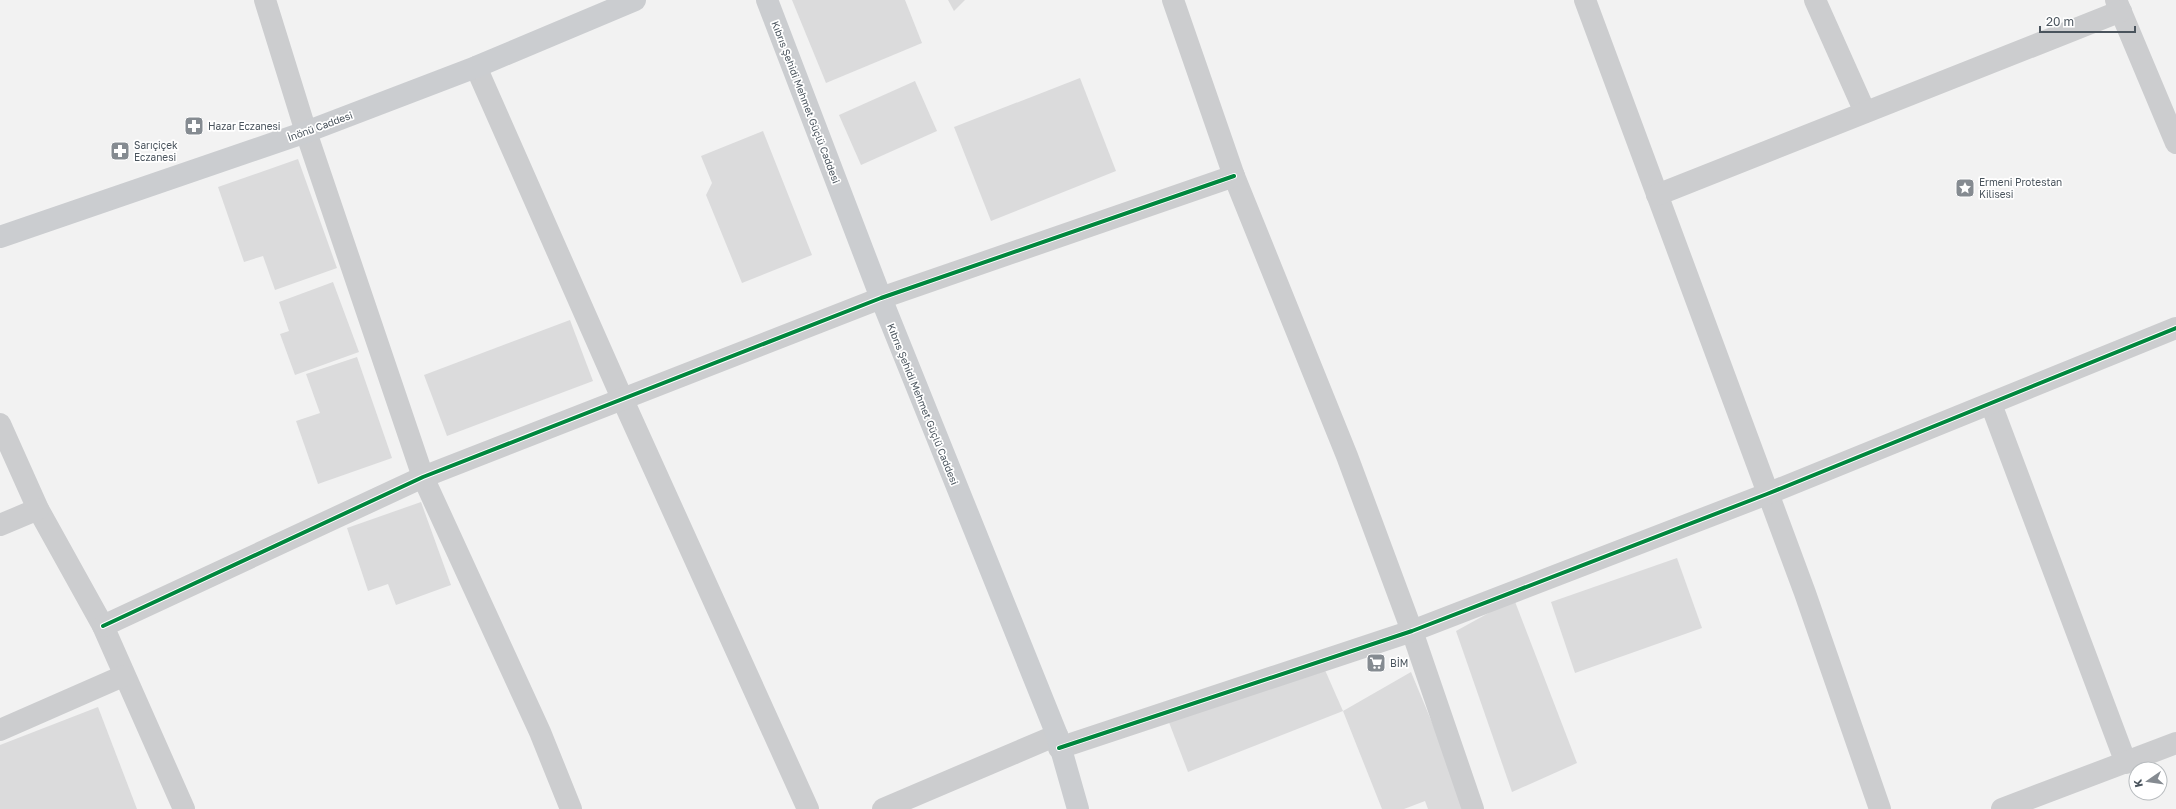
<svg xmlns="http://www.w3.org/2000/svg" width="2176" height="809" font-family="'Golos Text',sans-serif">
  <rect width="100%" height="100%" fill="#f2f2f2"/>
  <g fill="#dbdbdc">
    <path d="M792,0H905L922,43L826,83Z"/>
    <path d="M948,0H965L954,11Z"/>
    <path d="M1080,78L1116,171L991,221L954,127Z"/>
    <path d="M915,81L937,131L861,165L839,115Z"/>
    <path d="M763,131L812,255L742,283L706,195L712,183L701,156Z"/>
    <path d="M298,159L337,268L275,290L263,256L244,262L218,187Z"/>
    <path d="M333,282L359,352L295,375L280,334L289,331L279,302Z"/>
    <path d="M570,320L593,381L447,436L424,375Z"/>
    <path d="M357,357L392,458L318,484L296,421L320,413L306,374Z"/>
    <path d="M421,502L451,585L396,605L388,584L368,591L347,528Z"/>
    <path d="M1677,558L1702,628L1575,673L1551,602Z"/>
    <path d="M1514,599L1577,763L1512,792L1456,631Z"/>
    <path d="M1321,661L1343,711L1188,772L1165,712Z"/>
    <path d="M1411,672L1468,809H1428L1425,801L1404,809H1382L1343,711Z"/>
    <path d="M98,707L137,809H0V745Z"/>
  </g>
  <g fill="none" stroke-linecap="round" stroke-linejoin="round">
    <g stroke="#cccdcf" stroke-width="22">
      <path d="M265,0L306,132L423,477L540,732L571,809"/>
      <path d="M1173,0L1234,176L1347,456L1412,631L1473,809"/>
      <path d="M1585,0L1805,593L1880,809"/>
      <path d="M1815,0L1865,112"/>
      <path d="M2116,0L2176,143"/>
      <path d="M476,67L622,398L808,809"/>
      <path d="M1657,195L2121,11"/>
      <path d="M1991,404L2126,763"/>
      <path d="M0,424L38,509L103,626L184,809"/>
      <path d="M0,525L38,509"/>
      <path d="M103,626L423,477L881,298L1234,176"/>
      <path d="M0,730L123,676"/>
      <path d="M1059,748L1412,631L1767,494L2176,328"/>
      <path d="M883,809L1057,735"/>
      <path d="M2002,809L2176,743"/>
    </g>
    <g stroke="#cbcdd0" stroke-width="22">
      <path d="M767,0L881,298L1057,735L1078,809"/>
      <path d="M0,237L306,132L476,67L635,0"/>
    </g>
    <defs>
      <g id="cycleway">
        <path d="M103,626L423,477L881,298L1234,176"/>
        <path d="M1059,748L1412,631L1767,494L2176,328"/>
      </g>
    </defs>
    <use href="#cycleway" stroke="#fff" stroke-width="6"/>
    <use href="#cycleway" stroke="#00873e" stroke-width="4"/>
  </g>
  <defs>
    <symbol id="pharmacy-square" viewBox="-11 -11 22 22"><rect x="-9" y="-9" width="18" height="18" rx="4" fill="#858b91" stroke="#fff"/><path d="M-2-6h4v4h4v4h-4v4h-4v-4h-4v-4h4Z" fill="#fff"/></symbol>
    <symbol id="sight-square" viewBox="-11 -11 22 22"><rect x="-9" y="-9" width="18" height="18" rx="4" fill="#858b91" stroke="#fff"/><path d="M0-6L1.8-2.2L6-1.7L2.9 1.2L3.7 5.4L0 3.3L-3.7 5.4L-2.9 1.2L-6-1.7L-1.8-2.2Z" fill="#fff"/></symbol>
    <symbol id="supermarket-square" viewBox="-11 -11 22 22"><rect x="-9" y="-9" width="18" height="18" rx="4" fill="#858b91" stroke="#fff"/><path d="M-6-5.5h2.5l.6 2H6L4.5 2H-2.5L-4.4-4H-6ZM-1.5 3.2a1.3 1.3 0 1 0 .1 0ZM3 3.2a1.3 1.3 0 1 0 .1 0Z" fill="#fff"/></symbol>
  </defs>
  <g fill-rule="evenodd">
    <use href="#pharmacy-square" x="183" y="115" width="22" height="22"/>
    <use href="#pharmacy-square" x="109" y="140" width="22" height="22"/>
    <use href="#sight-square" x="1954" y="177" width="22" height="22"/>
    <use href="#supermarket-square" x="1365" y="652" width="22" height="22"/>
  </g>
  <g text-anchor="middle" stroke-width="3.5" stroke-linejoin="round" paint-order="stroke">
    <g font-size="10" fill="#4a545d" stroke="#fff">
      <text transform="translate(806 102) rotate(69)" y="4">Kıbrıs Şehidi Mehmet Güçlü Caddesi</text>
      <text transform="translate(320 126) rotate(-20)" y="4">İnönü Caddesi</text>
      <text transform="translate(923 404) rotate(68)" y="4">Kıbrıs Şehidi Mehmet Güçlü Caddesi</text>
    </g>
    <g font-size="10" fill="#4a545d" stroke="#fff" text-anchor="start">
      <text x="208" y="130">Hazar Eczanesi</text>
      <text x="134" y="149">Sarıçiçek<tspan x="134" dy="12">Eczanesi</tspan></text>
      <text x="1979" y="186">Ermeni Protestan<tspan x="1979" dy="12">Kilisesi</tspan></text>
      <text x="1390" y="667">BİM</text>
    </g>
  </g>
  <g transform="translate(2148 781) rotate(257)"><circle r="19" fill="#ffffff" stroke="#b7bbbe"/>
  <path d="M0-3L7 15L0 10L-7 15Z" fill="#858b91"/>
  <text y="-6" font-size="11" font-weight="bold" text-anchor="middle" fill="#4a545d">K</text>
  </g>
  <path d="M2040 26v6h95v-6" fill="none" stroke="#4a545d" stroke-width="2"/>
  <text x="2046" y="26" font-size="12" fill="#4a545d" stroke="#ffffff" stroke-width="3" paint-order="stroke">20 m</text>
</svg>
